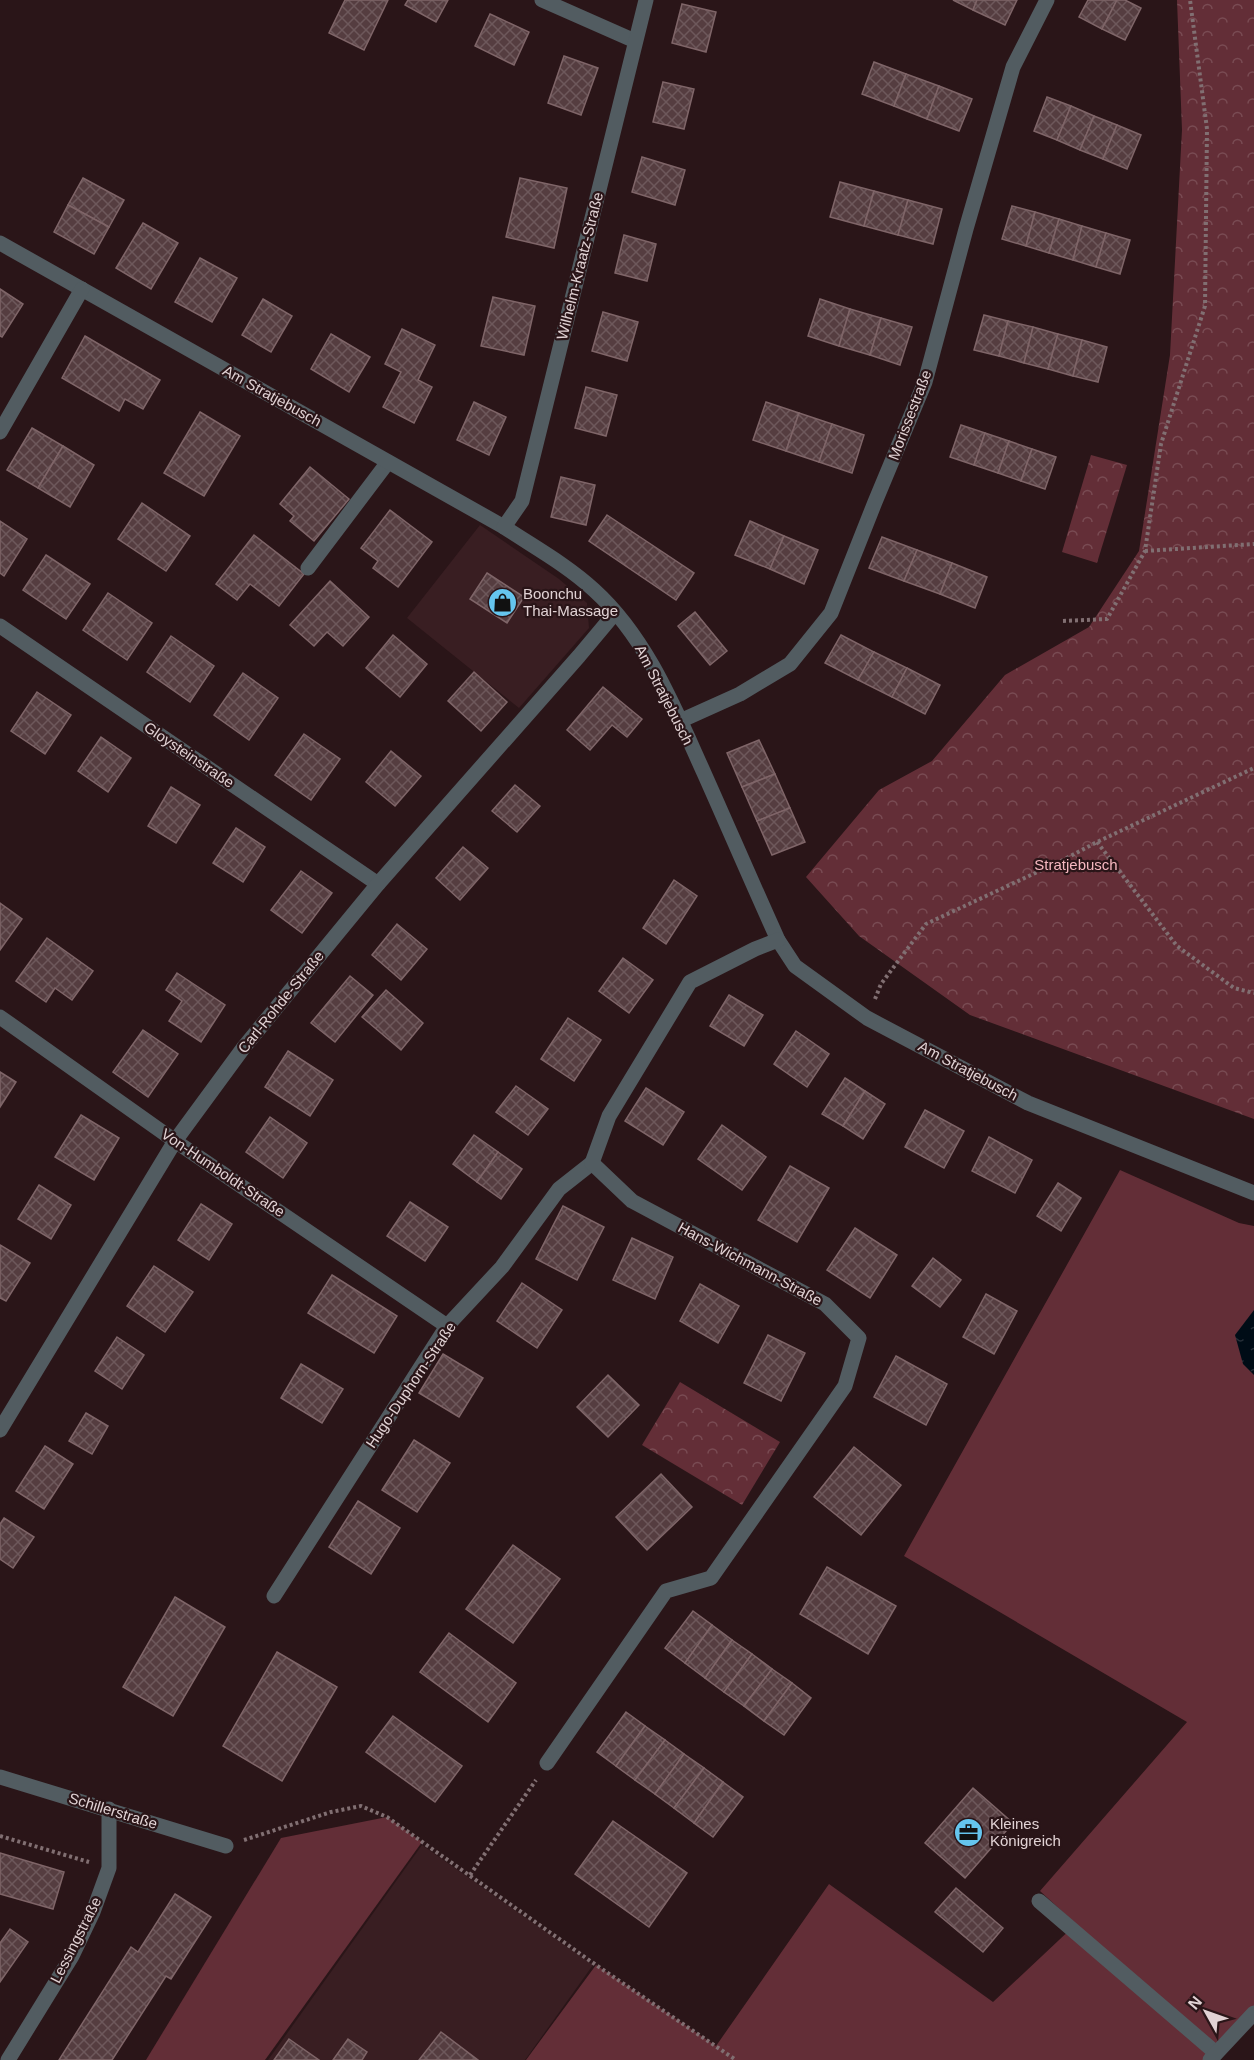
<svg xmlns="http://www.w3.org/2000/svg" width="1254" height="2060" font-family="Helvetica,sans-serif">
  <defs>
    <pattern id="park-crowns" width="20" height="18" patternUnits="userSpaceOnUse" patternTransform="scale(1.5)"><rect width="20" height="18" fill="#632e37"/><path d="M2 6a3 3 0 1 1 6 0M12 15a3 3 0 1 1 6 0" fill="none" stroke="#794b53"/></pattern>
    <pattern id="water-ripples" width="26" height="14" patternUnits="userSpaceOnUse" patternTransform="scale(1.5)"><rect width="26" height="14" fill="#000c16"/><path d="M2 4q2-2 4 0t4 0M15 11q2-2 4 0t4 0" fill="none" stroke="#252e37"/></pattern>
    <pattern id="building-cross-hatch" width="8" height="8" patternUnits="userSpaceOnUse" patternTransform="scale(1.5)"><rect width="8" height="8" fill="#553d40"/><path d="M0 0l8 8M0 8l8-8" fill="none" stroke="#6d585b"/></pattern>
  </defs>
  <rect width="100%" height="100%" fill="#2a1518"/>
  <g fill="#391e22">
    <path d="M480,525L559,579L587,603L589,628L519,708L407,618Z"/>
    <path d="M422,1845L593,1965L525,2060H268Z"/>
  </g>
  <g fill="#632e37">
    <path d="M1120,1170L1239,1223L1254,1226V2012L1209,2060H526L596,1965L716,2046L829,1884L993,2002L1076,1924L1040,1891L1187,1722L904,1556Z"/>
    <path d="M387,1817L422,1842L265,2060H146L281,1838Z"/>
  </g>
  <g fill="url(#park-crowns)">
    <path d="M1177,0H1254V1119L970,1015L859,936L806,877L879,790L932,761L1005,675L1089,627L1139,551L1170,355L1182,130Z"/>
    <path d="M1091,455L1127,465L1097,563L1062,552Z"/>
    <path d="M680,1382L780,1442L742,1505L642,1445Z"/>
  </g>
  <path fill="url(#water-ripples)" d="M1254,1310V1375L1243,1364L1235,1335Z"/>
  <g fill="url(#building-cross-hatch)" stroke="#7f6568" stroke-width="1.5">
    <path d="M345,0H388L364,50L329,33Z"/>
    <path d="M408,0H448L436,22L405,5Z"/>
    <path d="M953,0H977L973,10Z"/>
    <path d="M977,0H1017L1005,25L973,10Z"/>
    <path d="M1088,0H1117L1102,29L1079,17Z"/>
    <path d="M1117,0H1125L1141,8L1125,40L1102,29Z"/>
    <path d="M682,4L716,12L706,52L672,43Z"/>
    <path d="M490,14L529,32L514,65L475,46Z"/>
    <path d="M564,56L598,68L581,115L548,103Z"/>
    <path d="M874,62L906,74L894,106L862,94Z"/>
    <path d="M906,74L939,86L927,119L894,106Z"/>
    <path d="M663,82L694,89L684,129L653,122Z"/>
    <path d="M939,86L972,99L959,131L927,119Z"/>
    <path d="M1047,97L1071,106L1057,140L1034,131Z"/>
    <path d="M1071,106L1094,116L1080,150L1057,140Z"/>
    <path d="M1094,116L1117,125L1103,159L1080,150Z"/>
    <path d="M1117,125L1141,135L1127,169L1103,159Z"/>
    <path d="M642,157L685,170L675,205L632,192Z"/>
    <path d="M83,178L124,200L109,227L68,205Z"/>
    <path d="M520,178L567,188L554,248L506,237Z"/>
    <path d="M840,182L874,191L864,226L830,217Z"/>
    <path d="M874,191L908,200L898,235L864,226Z"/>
    <path d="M908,200L942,209L933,244L898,235Z"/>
    <path d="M68,205L109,227L94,254L54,232Z"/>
    <path d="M1012,206L1035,212L1026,246L1002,239Z"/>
    <path d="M1035,212L1059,219L1049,253L1026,246Z"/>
    <path d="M1059,219L1082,226L1073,260L1049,253Z"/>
    <path d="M143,223L178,243L151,289L116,268Z"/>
    <path d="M1082,226L1106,233L1096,267L1073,260Z"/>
    <path d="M1106,233L1130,240L1120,274L1096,267Z"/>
    <path d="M624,235L656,244L647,281L615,273Z"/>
    <path d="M200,258L237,278L212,322L175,302Z"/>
    <path d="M0,289L23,304L2,337L0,336Z"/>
    <path d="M493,297L535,306L524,355L481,346Z"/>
    <path d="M263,299L292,316L271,352L242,335Z"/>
    <path d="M820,299L850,309L839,346L808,336Z"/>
    <path d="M850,309L881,318L870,355L839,346Z"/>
    <path d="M603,312L638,322L627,361L592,351Z"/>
    <path d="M984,315L1008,321L999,356L974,350Z"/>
    <path d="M881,318L912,327L900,365L870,355Z"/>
    <path d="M1008,321L1033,327L1024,363L999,356Z"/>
    <path d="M1033,327L1058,334L1048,369L1024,363Z"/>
    <path d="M402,329L435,345L418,380L432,387L414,423L383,407L401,372L385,364Z"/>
    <path d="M331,334L370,357L349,392L311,369Z"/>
    <path d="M1058,334L1082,340L1073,376L1048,369Z"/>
    <path d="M85,336L160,380L143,409L125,399L119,411L62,378Z"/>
    <path d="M1082,340L1107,347L1098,382L1073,376Z"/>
    <path d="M586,387L617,395L606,436L575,428Z"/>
    <path d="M474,402L506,417L489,455L457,440Z"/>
    <path d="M766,402L799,413L786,451L753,440Z"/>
    <path d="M200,412L240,436L204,496L164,473Z"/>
    <path d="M799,413L832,424L819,462L786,451Z"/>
    <path d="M832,424L864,435L852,473L819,462Z"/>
    <path d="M961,425L985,433L974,465L950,457Z"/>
    <path d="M32,428L63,446L38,488L7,470Z"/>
    <path d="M985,433L1009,441L998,473L974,465Z"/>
    <path d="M1009,441L1032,449L1021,481L998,473Z"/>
    <path d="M63,446L94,465L70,507L38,488Z"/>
    <path d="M1032,449L1056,457L1045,489L1021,481Z"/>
    <path d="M310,467L349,499L314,541L290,521L294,516L280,504Z"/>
    <path d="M561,477L595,485L586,525L551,517Z"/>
    <path d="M142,503L190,536L166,571L118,539Z"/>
    <path d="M390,510L432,542L398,587L373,568L378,561L361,548Z"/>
    <path d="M607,515L694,573L676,600L589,541Z"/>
    <path d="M0,521L27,539L4,576L0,573Z"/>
    <path d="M750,521L784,536L770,569L735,555Z"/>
    <path d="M254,535L304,574L279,606L250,584L237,600L216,584Z"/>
    <path d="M784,536L818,550L804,584L770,569Z"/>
    <path d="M882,537L917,550L904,581L869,568Z"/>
    <path d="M917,550L952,563L940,594L904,581Z"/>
    <path d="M46,555L90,584L66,619L23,590Z"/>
    <path d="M952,563L987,577L975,608L940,594Z"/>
    <path d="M487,573L524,597L507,623L470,599Z"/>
    <path d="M330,581L369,617L343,646L327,632L314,646L290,625Z"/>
    <path d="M108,593L152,623L127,660L83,630Z"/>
    <path d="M695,612L727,651L710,665L678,626Z"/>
    <path d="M393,635L427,664L400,697L366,668Z"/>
    <path d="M841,635L874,652L858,680L825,663Z"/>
    <path d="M171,636L214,666L190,702L147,672Z"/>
    <path d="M874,652L907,668L892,697L858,680Z"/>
    <path d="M907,668L940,685L925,714L892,697Z"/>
    <path d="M474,672L507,702L481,731L448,701Z"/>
    <path d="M243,673L278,698L249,740L214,715Z"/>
    <path d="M603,687L642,719L627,737L612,725L590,750L567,730Z"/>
    <path d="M37,692L71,715L45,754L11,731Z"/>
    <path d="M304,734L340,759L311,800L275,775Z"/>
    <path d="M101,737L131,758L108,792L78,771Z"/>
    <path d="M759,740L775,774L742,787L727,753Z"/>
    <path d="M391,751L421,776L395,806L366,782Z"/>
    <path d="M775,774L790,808L757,821L742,787Z"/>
    <path d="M515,785L540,806L517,832L492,811Z"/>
    <path d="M171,787L200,805L176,843L148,826Z"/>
    <path d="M790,808L805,842L772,855L757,821Z"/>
    <path d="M236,828L265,847L243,882L213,863Z"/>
    <path d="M463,847L488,868L460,900L436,878Z"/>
    <path d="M301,871L332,893L302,933L271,910Z"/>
    <path d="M674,880L697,896L666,944L643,928Z"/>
    <path d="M0,903L22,919L0,950Z"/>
    <path d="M397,924L427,949L401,980L372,955Z"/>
    <path d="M47,938L93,971L72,1000L55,988L46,1002L16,981Z"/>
    <path d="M623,958L653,980L629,1013L599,991Z"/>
    <path d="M177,973L225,1005L201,1042L169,1021L182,1001L166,990Z"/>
    <path d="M350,976L373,995L335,1042L311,1023Z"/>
    <path d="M386,990L423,1023L401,1050L362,1017Z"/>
    <path d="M729,995L763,1015L744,1046L710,1026Z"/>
    <path d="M568,1018L601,1040L574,1081L541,1059Z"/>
    <path d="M143,1030L178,1054L148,1097L113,1072Z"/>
    <path d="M796,1031L829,1054L807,1087L774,1064Z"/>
    <path d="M288,1051L333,1080L310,1116L265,1087Z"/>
    <path d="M0,1072L16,1082L0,1107Z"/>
    <path d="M845,1078L865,1091L843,1126L822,1114Z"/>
    <path d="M516,1086L548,1109L528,1135L496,1112Z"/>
    <path d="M646,1088L684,1112L663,1145L625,1121Z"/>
    <path d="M865,1091L885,1104L863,1139L843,1126Z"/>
    <path d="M925,1110L964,1131L944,1168L905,1147Z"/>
    <path d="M81,1115L119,1138L94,1180L55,1157Z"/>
    <path d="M270,1117L307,1143L283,1178L246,1152Z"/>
    <path d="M722,1125L766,1157L742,1190L698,1159Z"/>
    <path d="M474,1135L498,1152L477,1182L453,1164Z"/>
    <path d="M989,1137L1032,1160L1015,1193L972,1171Z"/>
    <path d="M498,1152L522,1169L501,1199L477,1182Z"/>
    <path d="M790,1166L829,1188L797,1242L758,1220Z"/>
    <path d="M1058,1183L1081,1198L1061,1231L1037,1216Z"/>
    <path d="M39,1185L71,1205L51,1239L18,1219Z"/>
    <path d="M410,1202L448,1227L425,1261L387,1236Z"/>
    <path d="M201,1204L232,1224L209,1260L178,1240Z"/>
    <path d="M563,1206L604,1227L577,1280L536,1259Z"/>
    <path d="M855,1228L897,1255L870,1298L827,1270Z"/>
    <path d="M632,1238L673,1257L655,1299L613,1280Z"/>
    <path d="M0,1245L30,1263L6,1301L0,1298Z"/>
    <path d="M933,1258L961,1280L940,1307L912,1286Z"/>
    <path d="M154,1266L193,1292L165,1332L127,1306Z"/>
    <path d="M332,1275L397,1316L374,1353L308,1313Z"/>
    <path d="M522,1283L562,1310L537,1348L497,1321Z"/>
    <path d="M700,1284L739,1306L718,1343L680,1321Z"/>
    <path d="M986,1294L1017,1311L994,1354L963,1337Z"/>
    <path d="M768,1335L805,1353L781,1401L744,1383Z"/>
    <path d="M117,1337L144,1355L122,1389L95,1371Z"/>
    <path d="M443,1354L483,1378L459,1417L419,1393Z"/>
    <path d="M896,1356L947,1384L926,1425L874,1397Z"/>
    <path d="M301,1364L343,1389L322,1423L281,1398Z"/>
    <path d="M608,1375L639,1405L608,1437L577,1407Z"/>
    <path d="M86,1413L108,1426L92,1454L69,1441Z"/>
    <path d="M414,1440L450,1463L417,1512L382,1490Z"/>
    <path d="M45,1446L73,1464L44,1509L16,1491Z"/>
    <path d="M854,1447L901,1485L861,1535L814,1497Z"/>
    <path d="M661,1474L692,1507L647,1550L616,1517Z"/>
    <path d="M358,1501L400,1528L371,1574L329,1547Z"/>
    <path d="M4,1518L34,1537L13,1568L0,1559V1524Z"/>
    <path d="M513,1545L560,1579L513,1643L466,1609Z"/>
    <path d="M827,1567L896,1606L868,1654L800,1614Z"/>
    <path d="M175,1597L225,1627L173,1716L123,1687Z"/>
    <path d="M693,1611L712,1625L685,1663L665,1648Z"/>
    <path d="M712,1625L732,1640L705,1678L685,1663Z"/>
    <path d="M449,1633L516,1683L488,1722L420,1672Z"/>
    <path d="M732,1640L752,1654L724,1692L705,1678Z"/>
    <path d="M277,1652L337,1687L282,1781L223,1746Z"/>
    <path d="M752,1654L772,1669L744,1706L724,1692Z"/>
    <path d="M772,1669L792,1683L764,1721L744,1706Z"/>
    <path d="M792,1683L811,1698L784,1735L764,1721Z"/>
    <path d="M626,1712L645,1726L616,1766L597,1752Z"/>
    <path d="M393,1716L462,1766L435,1802L366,1752Z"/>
    <path d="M645,1726L665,1740L635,1780L616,1766Z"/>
    <path d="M665,1740L684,1754L655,1794L635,1780Z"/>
    <path d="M684,1754L704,1768L674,1808L655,1794Z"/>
    <path d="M704,1768L723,1782L694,1823L674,1808Z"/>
    <path d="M723,1782L743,1797L713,1837L694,1823Z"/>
    <path d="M973,1788L1013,1823L965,1878L925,1843Z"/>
    <path d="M613,1821L687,1873L649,1927L575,1874Z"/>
    <path d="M0,1853L64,1872L53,1909L0,1894Z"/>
    <path d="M956,1888L1003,1928L983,1952L935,1912Z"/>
    <path d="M175,1894L211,1917L171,1979L166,1976L112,2060H59L131,1947L138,1952Z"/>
    <path d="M10,1929L28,1942L0,1982V1943Z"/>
    <path d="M441,2032L478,2060H419Z"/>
    <path d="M289,2039L319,2060H274Z"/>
    <path d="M348,2039L367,2052L362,2060H333Z"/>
  </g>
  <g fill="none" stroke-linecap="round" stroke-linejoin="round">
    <g stroke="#816f72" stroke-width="4" stroke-dasharray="3 3" stroke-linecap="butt">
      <path d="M1145,551L1254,544"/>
      <path d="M1063,621L1107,619L1145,551L1161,444L1205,306L1207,129L1190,0"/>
      <path d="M1097,842L1177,946L1234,988L1254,993"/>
      <path d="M875,999L881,984L926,924L1061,861L1097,842L1254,768"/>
      <path d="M0,1836L89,1862"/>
      <path d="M244,1840L331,1812L361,1806L387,1817L596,1965L736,2060"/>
      <path d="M470,1875L536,1780"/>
    </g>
    <g stroke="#525c61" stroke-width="15">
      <path d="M308,568L388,462"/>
      <path d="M1039,1901L1216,2053"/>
    </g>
    <g stroke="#525c61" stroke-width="15">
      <path d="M542,0L635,41"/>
      <path d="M0,243L504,527C534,547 567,565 594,590C647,638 675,709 704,773C729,829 753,885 778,940L795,966L867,1018L1028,1103L1254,1193"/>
      <path d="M0,432L82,289"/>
      <path d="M504,527L522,501L646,0"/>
      <path d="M0,626L378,884"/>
      <path d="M680,721L740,694L790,664L831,613L875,502L925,382L966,229L1013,67L1047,0"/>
      <path d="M0,1017L175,1141L447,1326"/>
      <path d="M0,1430L175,1141L244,1047L378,884L579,656L615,613"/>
      <path d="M274,1596L447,1326L502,1267L559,1189L592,1163"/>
      <path d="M547,1763L666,1591L711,1578L845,1386L859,1338L825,1304L632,1201L592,1163L609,1116L690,982L755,949L778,940"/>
      <path d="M0,1777L226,1846"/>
      <path d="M8,2060L72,1956L93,1912L109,1868V1809"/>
      <path d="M1210,2060L1254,2013"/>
    </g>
  </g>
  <defs>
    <symbol id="shop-disc" viewBox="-11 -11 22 22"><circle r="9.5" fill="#65c5ee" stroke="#2a1518"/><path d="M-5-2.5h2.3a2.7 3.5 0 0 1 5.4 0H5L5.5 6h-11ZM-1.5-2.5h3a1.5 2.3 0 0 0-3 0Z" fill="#111"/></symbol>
    <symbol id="office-disc" viewBox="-11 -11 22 22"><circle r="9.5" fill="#65c5ee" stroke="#2a1518"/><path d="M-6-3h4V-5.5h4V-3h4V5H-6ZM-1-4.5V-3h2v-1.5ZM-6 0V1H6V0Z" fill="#111"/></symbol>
  </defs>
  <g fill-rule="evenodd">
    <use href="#shop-disc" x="486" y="586" width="33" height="33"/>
    <use href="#office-disc" x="952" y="1816" width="33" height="33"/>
  </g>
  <g text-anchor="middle" stroke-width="4.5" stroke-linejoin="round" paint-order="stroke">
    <g font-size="15" fill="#e1d2d4" stroke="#2a1518">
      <text transform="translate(580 266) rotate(-76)" y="5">Wilhelm-Kraatz-Straße</text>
      <text transform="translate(272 396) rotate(29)" y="5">Am Stratjebusch</text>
      <text transform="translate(910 415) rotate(-69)" y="5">Morissestraße</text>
      <text transform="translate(664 695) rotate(63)" y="5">Am Stratjebusch</text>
      <text transform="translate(189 755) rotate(34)" y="5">Gloysteinstraße</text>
      <text transform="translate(281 1002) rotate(-51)" y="5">Carl-Rohde-Straße</text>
      <text transform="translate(968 1071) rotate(28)" y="5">Am Stratjebusch</text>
      <text transform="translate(223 1173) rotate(34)" y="5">Von-Humboldt-Straße</text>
      <text transform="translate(750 1264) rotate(28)" y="5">Hans-Wichmann-Straße</text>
      <text transform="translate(411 1385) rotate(-56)" y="5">Hugo-Duphorn-Straße</text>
      <text transform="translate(113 1811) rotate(17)" y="5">Schillerstraße</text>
      <text transform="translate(76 1940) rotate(-63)" y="5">Lessingstraße</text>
    </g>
    <g font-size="15" fill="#e1d2d4" stroke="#2a1518" text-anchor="start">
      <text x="523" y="599">Boonchu<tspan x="523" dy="17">Thai-Massage</tspan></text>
      <text x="990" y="1829">Kleines<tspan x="990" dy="17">Königreich</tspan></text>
    </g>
    <g font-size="15" fill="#f6b8c0" stroke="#2a1518">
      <text x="1076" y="870">Stratjebusch</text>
    </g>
  </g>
  <g transform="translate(1206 2012) rotate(310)" stroke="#2a1518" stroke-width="4.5" paint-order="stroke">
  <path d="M0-4.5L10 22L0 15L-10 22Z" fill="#e1d2d4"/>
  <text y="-9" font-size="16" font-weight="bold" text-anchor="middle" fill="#e1d2d4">N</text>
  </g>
</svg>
